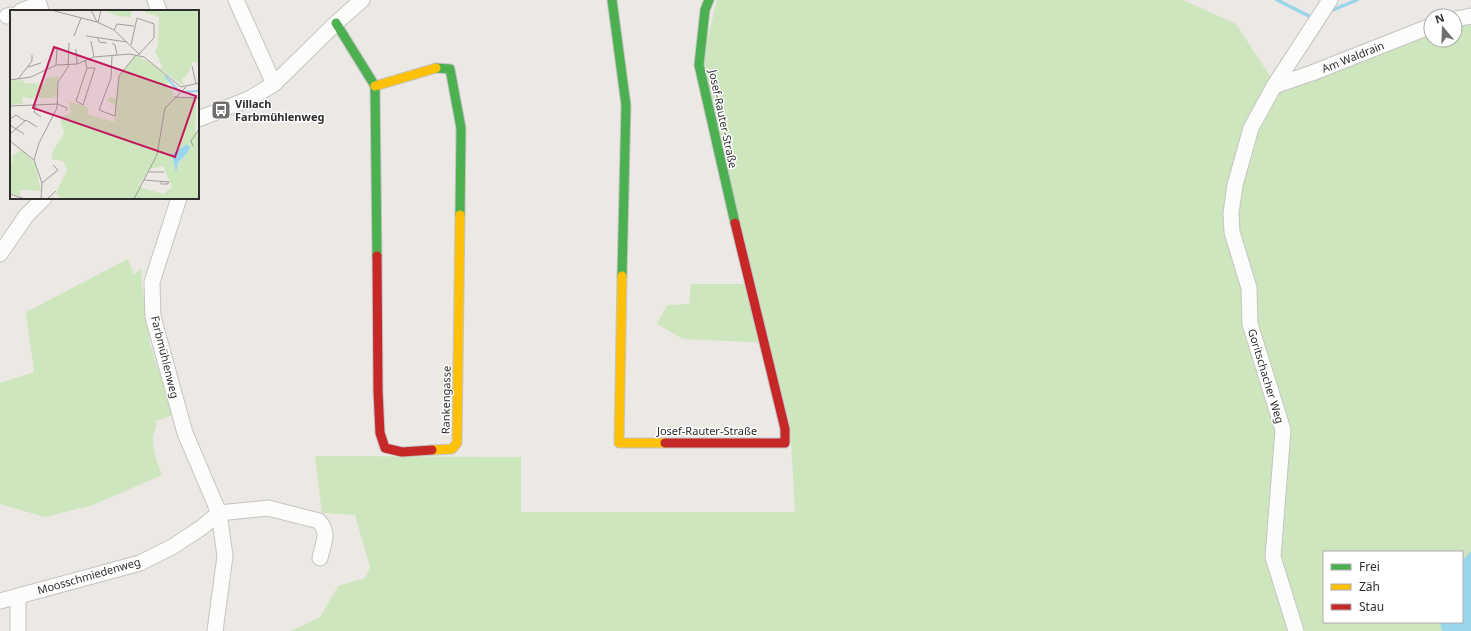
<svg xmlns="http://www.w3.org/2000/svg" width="1471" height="631" font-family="'Noto Sans',sans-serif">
  <rect width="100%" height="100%" fill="#ece8e4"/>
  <g fill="#cee6be">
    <path d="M717,0H1183L1236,24L1276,85L1431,28V40H1455V21L1471,19V551L1462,561V552H1324V622H1440L1442,631H291L320,617L338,586L365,578L370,567L355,515L322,513L315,456L521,457V512H795L790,425L768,343L683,339L657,324L667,305L689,304L691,284H753L701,65Z"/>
    <path d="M128,259L134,275L141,268L142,285L150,344L173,415L156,421C157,428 152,434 153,440C153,452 158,464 162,475L93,505L45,517L0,504V383L34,372L26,312Z"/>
  </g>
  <path fill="#99d6ec" d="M1471,551V631H1442L1440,622H1462V561Z"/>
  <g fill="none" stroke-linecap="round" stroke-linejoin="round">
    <g stroke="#99d6ec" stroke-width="3.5">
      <path d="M1277,0L1309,16L1316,15"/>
      <path d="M1328,12L1357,0"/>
    </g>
    <defs>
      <g id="street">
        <path d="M155,0L159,11"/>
        <path d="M236,0L274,84"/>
        <path d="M21,11L39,4L41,11"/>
        <path d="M7,16L11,15"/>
        <path d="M1455,19L1471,16"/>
        <path d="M1274,86L1312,73L1431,26"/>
        <path d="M198,119L249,99L274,84L336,23L362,0"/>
        <path d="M179,198L152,282L153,317L185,433L219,513L225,556L215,631"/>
        <path d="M0,254L26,216L44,198"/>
        <path d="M18,597V631"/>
        <path d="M0,601L140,563L172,547L201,528L219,513L268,508L319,521C330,534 323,543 320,558"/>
        <path d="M1296,631L1273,557L1283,430L1250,324L1249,288L1232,232L1231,213L1235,185L1251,128L1274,86L1330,0"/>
      </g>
      <g id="fast">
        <path d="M612,0L626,105L622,276"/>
        <path d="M709,0L705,10L699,65L735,223"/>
        <path d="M336,23L375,86L377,256"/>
        <path d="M436,68L450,69L461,128L460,215"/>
      </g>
      <g id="slow">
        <path d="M375,86L436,68"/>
        <path d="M622,276L619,443H665"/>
        <path d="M432,450L452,449L457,443L460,215"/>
      </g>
      <g id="jam">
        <path d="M377,256L378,391L380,433L385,448L402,452L432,450"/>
        <path d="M665,443H785V429L735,223"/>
      </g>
    </defs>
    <use href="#street" stroke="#c5c4c5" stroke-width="17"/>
    <use href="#fast" stroke="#c5c4c5" stroke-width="11"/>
    <use href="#slow" stroke="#c5c4c5" stroke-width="11"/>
    <use href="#jam" stroke="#c5c4c5" stroke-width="11"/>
    <use href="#street" stroke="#fcfcfb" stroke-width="15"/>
    <use href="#fast" stroke="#4caf50" stroke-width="9"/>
    <use href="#slow" stroke="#ffc107" stroke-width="9"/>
    <use href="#jam" stroke="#c62828" stroke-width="9"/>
  </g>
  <defs>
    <symbol id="bus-square" viewBox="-11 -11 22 22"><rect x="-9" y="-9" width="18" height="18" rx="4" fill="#706f6e" stroke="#fff"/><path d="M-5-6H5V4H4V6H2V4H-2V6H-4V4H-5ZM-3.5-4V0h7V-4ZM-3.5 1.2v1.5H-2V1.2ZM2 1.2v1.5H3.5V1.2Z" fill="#fff"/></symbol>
  </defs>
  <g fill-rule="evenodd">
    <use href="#bus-square" x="210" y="99" width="22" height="22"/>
  </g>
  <g text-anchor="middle" stroke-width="3" stroke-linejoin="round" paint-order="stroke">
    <g font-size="11" fill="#2e2e2e" stroke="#fff">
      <text transform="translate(1353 57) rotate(-22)" y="4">Am Waldrain</text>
      <text transform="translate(723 119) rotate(78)" y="4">Josef-Rauter-Straße</text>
      <text transform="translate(165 357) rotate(76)" y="4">Farbmühlenweg</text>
      <text transform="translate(1266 376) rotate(73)" y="4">Goritschacher Weg</text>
      <text transform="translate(446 400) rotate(-89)" y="4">Rankengasse</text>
      <text x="707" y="435">Josef-Rauter-Straße</text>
      <text transform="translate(89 576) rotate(-16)" y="4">Moosschmiedenweg</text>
    </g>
    <g font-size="11" font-weight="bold" fill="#2e2e2e" stroke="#fff" text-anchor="start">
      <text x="235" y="108">Villach<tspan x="235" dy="13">Farbmühlenweg</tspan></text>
    </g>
  </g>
  <g transform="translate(10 10)">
    <rect width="189" height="189" fill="#ece8e4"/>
    <path d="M94,0H121V7L107,6ZM129,0H189V54L183,51L178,64L172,69L174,76L150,59L152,56L145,41L148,35L149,7ZM126,45L147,57L160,71L156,74L162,80L164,87L187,88L185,123L189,121V189H51L46,183L57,160L53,151L42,149V143L54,123L50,107L61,104L59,91L79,98L77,104L104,112L106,96L96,90L101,87L107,89L109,66ZM177,134L180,137L167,156L166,163L162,144ZM153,156L162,177L154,184L132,178L130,175L139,159ZM48,66L47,83L44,88H31L27,85L22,89L12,87L13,94L0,95V71L13,70L14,73L35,74L36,68ZM11,140L24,152L19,153H25L31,181L10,180V186L0,183V153L4,150L1,147Z" fill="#cee6be" fill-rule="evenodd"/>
    <path d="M177,134L180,137L178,142L168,153L166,163L162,144Z" fill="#99d6ec"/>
    <path fill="none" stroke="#99d6ec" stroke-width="2" d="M155,66L169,81M172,82L189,81"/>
    <path fill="none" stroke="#a09e9b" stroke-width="1" d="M41,0L87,12M81,0L87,12L104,20L130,45M88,13L91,0M104,20L107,14L124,16M64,26L71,8M76,26L117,32M88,28L89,32L97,33M81,31L84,47M102,33L105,35L107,45M121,35L127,8L144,14V28L129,44M44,39L47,38L46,55M66,39L67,54M102,45L101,68L89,100L105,106L109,66L126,45M75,50L77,58L66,91L73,95L85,58H77M182,56L186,74M18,57L31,53M8,69L22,51V45M0,70L21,67L46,55L67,54L84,47L120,44L134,47L171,77L189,73M164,87L189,88M26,95L24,102L31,107M0,96L48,94L57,98L56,101M0,109L6,105L15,111M0,115L14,124M0,124L16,110L27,117M0,131L24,150L32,173L31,189M183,136L181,131L189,119M24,150L29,133L47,98L48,72L58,57L59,33M139,162H154M134,170L159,172M151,171V174H158V171M32,173L48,160L43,155M0,184L15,189M37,189L46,181M124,189L147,145L155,98L176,77"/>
    <path fill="#c2185b" fill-opacity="0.15" stroke="#c2185b" stroke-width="2" d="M44,37L186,86L165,147L23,98Z"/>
    <rect width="189" height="189" fill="none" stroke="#2e2e2e" stroke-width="2"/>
  </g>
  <rect x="1323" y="551" width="140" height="72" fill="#ffffff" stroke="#ababab"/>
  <rect x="1331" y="564" width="20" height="6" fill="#4caf50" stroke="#ababab"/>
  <text x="1359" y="571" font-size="12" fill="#2e2e2e">Frei</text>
  <rect x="1331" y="584" width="20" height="6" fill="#ffc107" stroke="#ababab"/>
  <text x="1359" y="591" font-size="12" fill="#2e2e2e">Zäh</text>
  <rect x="1331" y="604" width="20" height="6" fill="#c62828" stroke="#ababab"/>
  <text x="1359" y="611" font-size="12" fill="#2e2e2e">Stau</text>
  <g transform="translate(1443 28) rotate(341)"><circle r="19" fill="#ffffff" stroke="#ababab"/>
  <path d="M0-3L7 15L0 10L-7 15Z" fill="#706f6e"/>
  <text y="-6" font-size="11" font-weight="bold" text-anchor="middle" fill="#2e2e2e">N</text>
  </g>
</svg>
